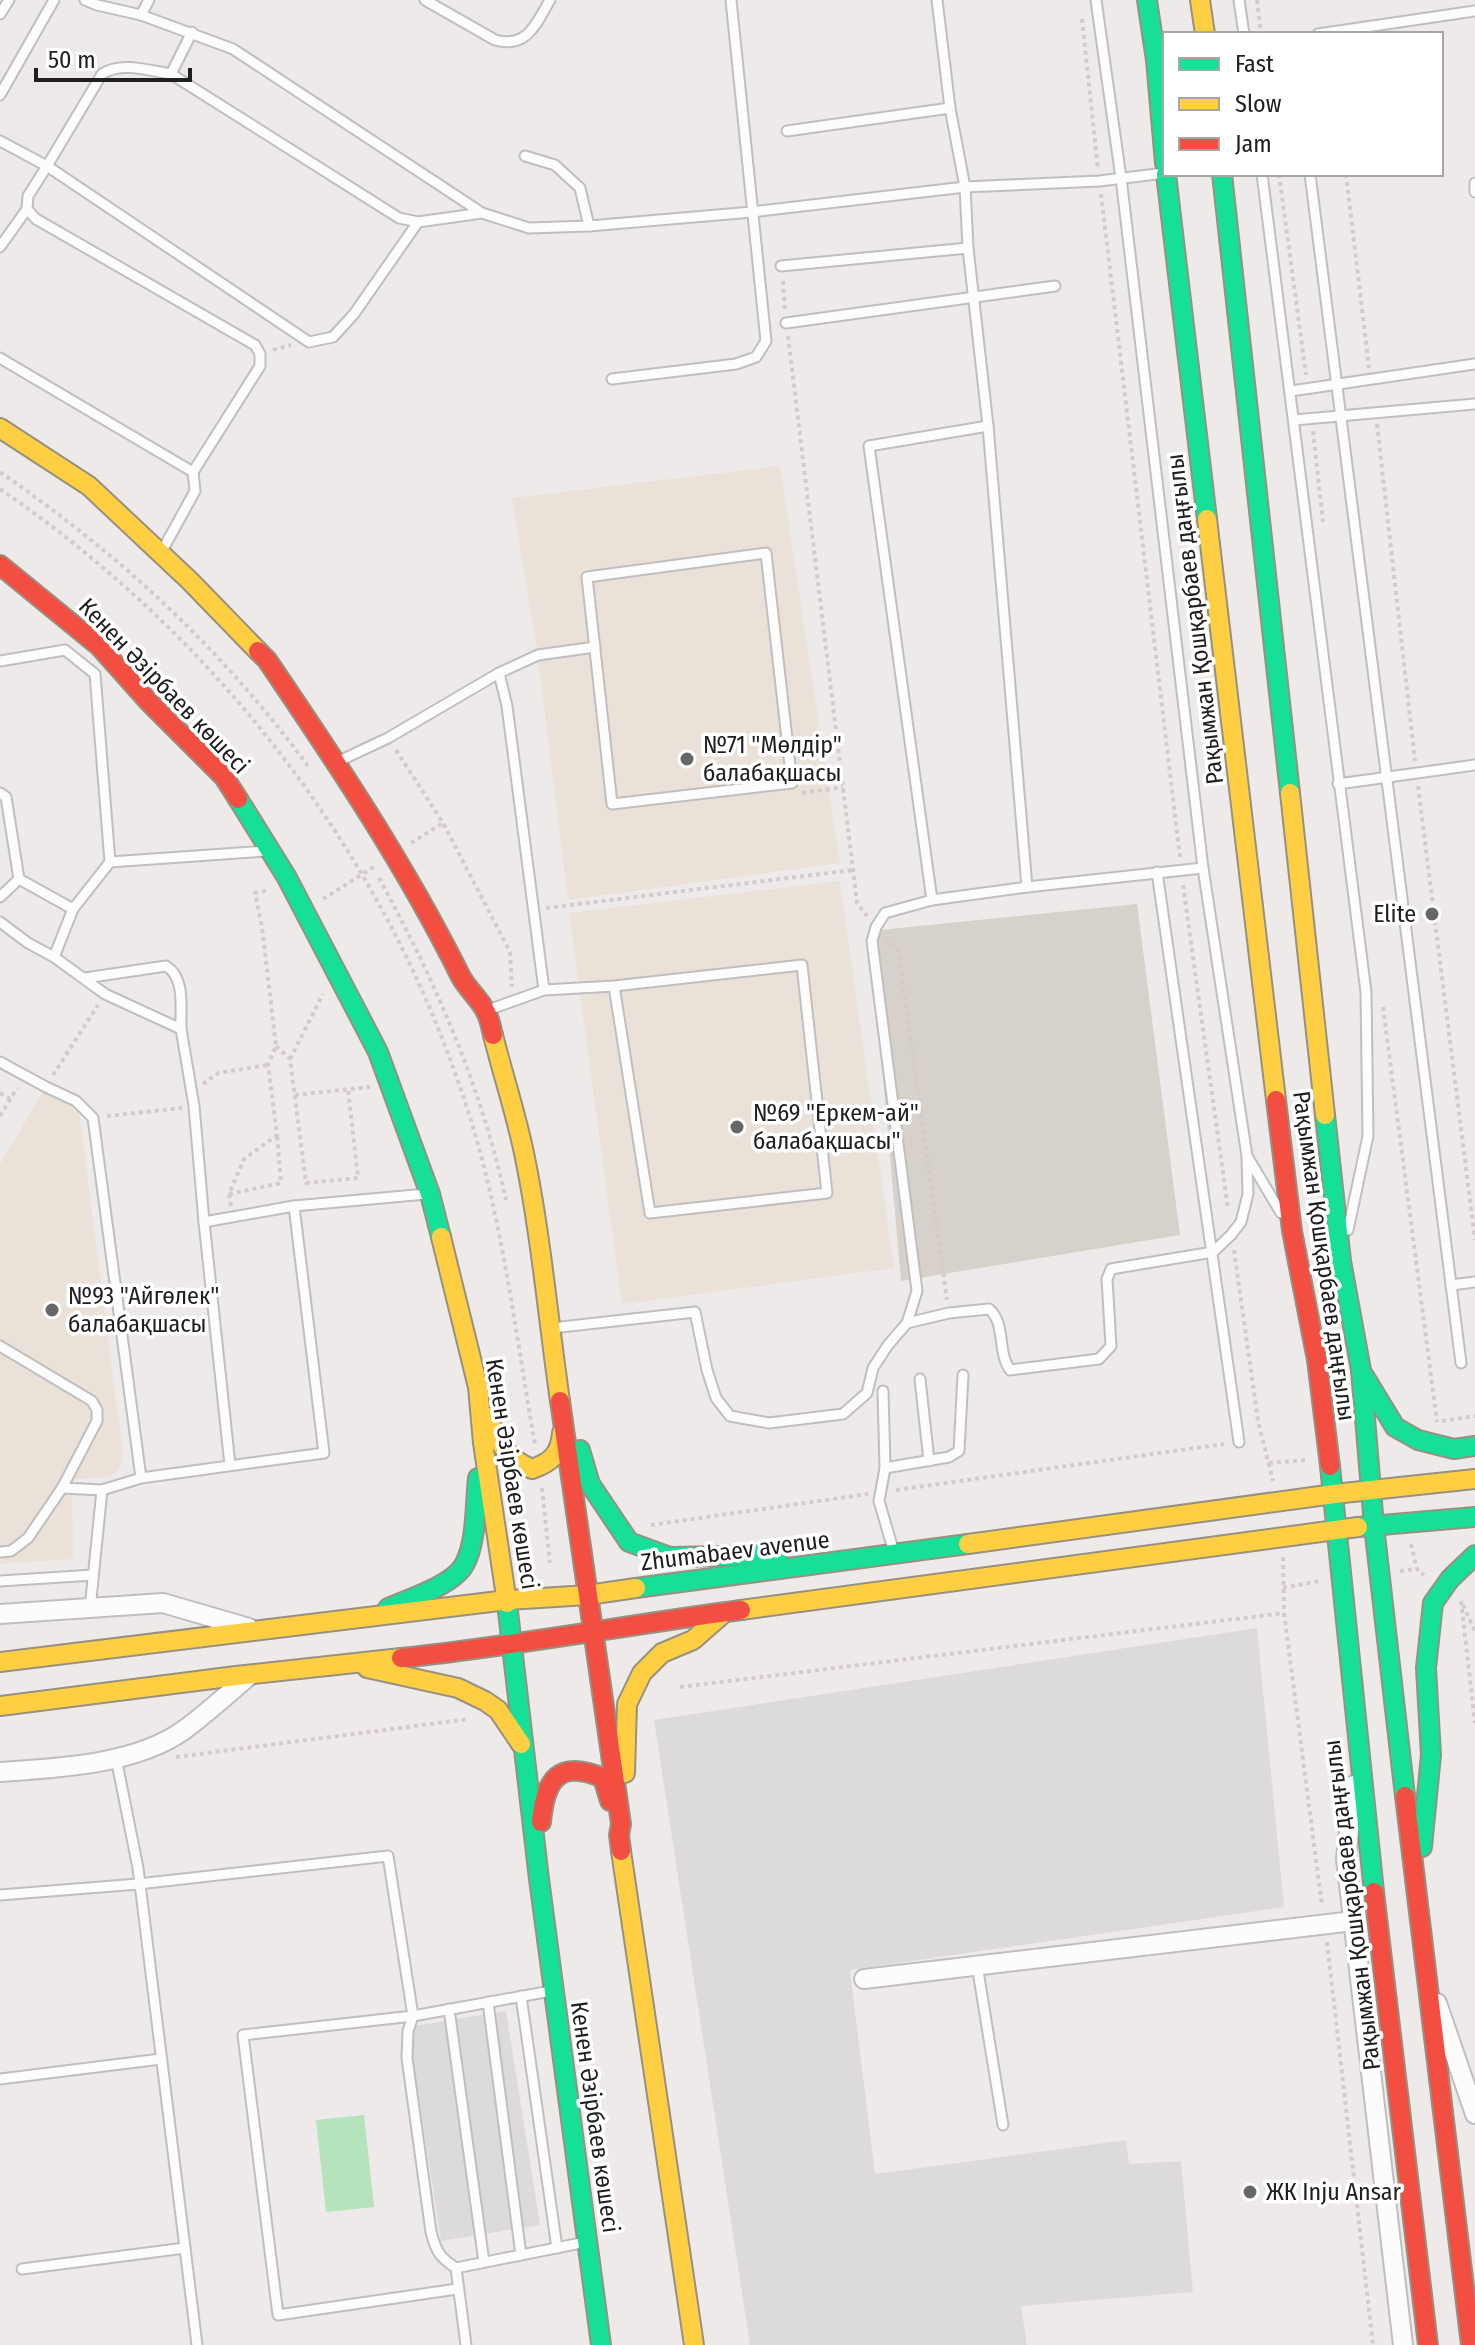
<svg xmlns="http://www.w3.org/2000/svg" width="1475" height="2345" font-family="'Fira Sans Condensed',sans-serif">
  <rect width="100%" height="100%" fill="#eeeae9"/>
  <path fill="#dddbda" d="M1257,1628L1284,1907L850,1970L875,2174L1126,2140L1129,2164L1181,2161L1193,2292L1021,2306L1027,2345H750L654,1720Z"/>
  <g fill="#eae2d9">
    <path d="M780,466L840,863L568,900L537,650L512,498Z"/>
    <path d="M840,881L894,1268L622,1304L569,913Z"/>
    <path d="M46,1087L79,1111L123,1455L119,1470L109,1477L72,1479L73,1559L0,1564V1164Z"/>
  </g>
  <path fill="#d7d1cb" d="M1137,904L1180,1235L901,1281L870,931Z"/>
  <path fill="#b5e3bc" d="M364,2115L374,2207L326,2212L316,2120Z"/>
  <path fill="#dcdada" d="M506,2011L540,2225L441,2241L408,2027Z"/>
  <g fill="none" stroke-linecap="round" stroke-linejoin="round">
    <defs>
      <g id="lane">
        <path d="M85,0L97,5L141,15L149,0"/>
        <path d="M425,0L495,40C527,49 536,24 550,0"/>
        <path d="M937,0L950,108L965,187L968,248L988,426L1027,887L1203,868"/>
        <path d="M1096,0L1121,178L1203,868L1247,1156L1281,1213"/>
        <path d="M1239,0L1244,34"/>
        <path d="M0,14L9,0"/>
        <path d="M141,15L233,49L482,213L529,228L589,226L752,212L965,187L1099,181L1165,173"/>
        <path d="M192,32L171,74L399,218L418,222L482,213"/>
        <path d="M1318,34L1475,11"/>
        <path d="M171,74C150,71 122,61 102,74L47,166L309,342L333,337L354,314L418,222"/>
        <path d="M0,95L54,0"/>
        <path d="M787,131L950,108"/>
        <path d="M0,141L47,166L28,196L27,209L36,219L255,345L260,354V366L193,472L0,358"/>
        <path d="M525,156L555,165L580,188L589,226"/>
        <path d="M1262,174L1366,992L1368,1136L1348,1230"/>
        <path d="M1310,174L1461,1363"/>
        <path d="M1475,183V192"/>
        <path d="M0,247L27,209"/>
        <path d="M781,266L968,248"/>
        <path d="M786,323L1055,286"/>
        <path d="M612,379L736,364L756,357L766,341L731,0"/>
        <path d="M1291,391L1475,364"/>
        <path d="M1294,420L1475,404"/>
        <path d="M988,426L869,446L932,900L1027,887"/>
        <path d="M162,551L195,491L193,472"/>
        <path d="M766,553L792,783L612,804L587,577Z"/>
        <path d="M0,661L65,650L95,674L110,862L73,909L54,957L28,943L0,922"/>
        <path d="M337,762L388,738L499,673"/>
        <path d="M1338,784L1475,765"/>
        <path d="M0,793L6,797L19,879"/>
        <path d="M110,862L266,851"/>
        <path d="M1157,872L1239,1442"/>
        <path d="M0,897L19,879L73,909"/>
        <path d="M54,957L105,994L181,1029L194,1106L204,1222"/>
        <path d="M85,978L166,966C186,978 180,1009 181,1029"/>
        <path d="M544,990L507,706L499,673L538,655L595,647"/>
        <path d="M488,1010L544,990L614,986L802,965L827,1193L650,1213L614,986"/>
        <path d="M0,1062L46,1087L76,1101L93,1118L141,1478L102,1490L90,1609"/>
        <path d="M294,1206L426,1194"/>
        <path d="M1451,1285L1475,1282"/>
        <path d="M907,1323L949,1313L989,1309C1006,1323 997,1352 1010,1370L1099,1359L1111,1346L1107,1279L1111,1269L1213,1252L1231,1235L1241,1222L1248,1194L1247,1159"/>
        <path d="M552,1328L695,1312L707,1370L716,1398L730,1416L769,1423L843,1414L867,1393L873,1368L888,1345L907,1323L917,1291L872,941L876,927L885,913L932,900"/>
        <path d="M0,1346L92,1401L97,1410V1421L62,1488L28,1538L11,1551L0,1552"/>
        <path d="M920,1379L929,1461"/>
        <path d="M883,1391L885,1468L879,1501L893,1549"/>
        <path d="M885,1468L949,1457L959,1451L963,1375"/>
        <path d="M141,1478L324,1453L294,1206L204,1222L230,1465"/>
        <path d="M62,1488L102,1490"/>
        <path d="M0,1581L93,1575"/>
        <path d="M116,1758L138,1868L197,2345"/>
        <path d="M0,1895L138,1884L388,1856L413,2016L243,2035L278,2315L457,2289"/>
        <path d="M977,1965L1003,2125"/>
        <path d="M551,1991L413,2016L408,2031L407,2058L431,2232C436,2251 439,2257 456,2268L586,2242"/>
        <path d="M521,1996L557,2248"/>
        <path d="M488,2002L521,2255"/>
        <path d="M449,2009L484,2262"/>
        <path d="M0,2079L161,2059"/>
        <path d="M456,2268L466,2345"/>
        <path d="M22,2269L185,2248"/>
      </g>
      <g id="street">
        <path d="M0,1614L163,1603L249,1628"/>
        <path d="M0,1772C58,1768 135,1765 184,1730C207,1713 229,1693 250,1675"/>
        <path d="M1354,1785L1346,1859L1403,2345"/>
        <path d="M864,1979L1353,1921"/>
        <path d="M1437,2003L1475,2114"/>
      </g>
      <g id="fast">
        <path d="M1147,0L1156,60L1165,163"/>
        <path d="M1166,174L1207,519"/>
        <path d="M1222,174L1290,793"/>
        <path d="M238,799L286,876L378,1052L430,1194L441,1237"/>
        <path d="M1325,1115L1341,1261L1361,1370L1374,1526L1405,1796"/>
        <path d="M1364,1376L1395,1427L1418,1440L1454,1449L1475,1446"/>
        <path d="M580,1450L590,1484L629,1542L670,1557L778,1555"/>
        <path d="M1330,1466L1374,1892"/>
        <path d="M1358,1527L1475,1517"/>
        <path d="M636,1588L968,1544"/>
        <path d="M507,1603L539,1879L601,2345"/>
        <path d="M388,1608C409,1599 453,1585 464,1565C477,1543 475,1503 478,1478"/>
        <path d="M1422,1847L1431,1755L1426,1668L1433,1603L1450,1579L1475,1555"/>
      </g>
      <g id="slow">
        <path d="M1200,0L1205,34"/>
        <path d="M0,428L89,486L190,581L258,651"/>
        <path d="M1207,519L1276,1100"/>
        <path d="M1290,793L1325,1115"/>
        <path d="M493,1035C503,1075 516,1114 524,1153C541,1235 548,1318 560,1401"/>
        <path d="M441,1237L478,1387L483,1443L507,1603"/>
        <path d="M488,1417C497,1441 507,1459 532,1469C552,1462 560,1454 562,1433"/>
        <path d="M968,1544L1334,1494L1475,1479"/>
        <path d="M741,1610L1358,1527"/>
        <path d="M0,1662L507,1600L588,1595L636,1588"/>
        <path d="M367,1668L458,1688L485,1701L498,1710L521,1744"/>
        <path d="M0,1706L236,1676L401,1658"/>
        <path d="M625,1773L627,1704L642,1673L662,1653L693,1640L725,1612"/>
        <path d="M621,1851L694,2345"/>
      </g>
      <g id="jam">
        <path d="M0,565L99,646L148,701L224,777L238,799"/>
        <path d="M258,651L267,660C337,763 406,866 461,977C468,990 480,999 486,1012C490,1019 491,1028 493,1035"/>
        <path d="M1276,1100L1292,1231L1317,1360L1330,1466"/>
        <path d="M560,1401L621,1824L619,1835L621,1851"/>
        <path d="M401,1658C515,1646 627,1625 741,1610"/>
        <path d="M1405,1796L1471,2345"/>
        <path d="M541,1822C545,1779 559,1759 603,1778L610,1801"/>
        <path d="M1374,1892L1428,2345"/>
      </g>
    </defs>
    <use href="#lane" stroke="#c0bebe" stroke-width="13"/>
    <use href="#street" stroke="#c0bebe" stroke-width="22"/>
    <use href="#fast" stroke="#989080" stroke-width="22"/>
    <use href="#slow" stroke="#989080" stroke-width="22"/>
    <use href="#jam" stroke="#989080" stroke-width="22"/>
    <g stroke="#d7c8cc" stroke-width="4" stroke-dasharray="4 4" stroke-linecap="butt">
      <path d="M1257,0L1261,34"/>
      <path d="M1082,19L1098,170"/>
      <path d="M1279,174L1306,375"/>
      <path d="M1346,174L1369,368"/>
      <path d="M1101,194L1180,857"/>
      <path d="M783,281L785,312"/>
      <path d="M788,336L857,903L867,916"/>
      <path d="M273,350L291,345"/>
      <path d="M1377,424L1415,761"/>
      <path d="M1313,431L1323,522"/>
      <path d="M0,472C121,556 220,647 308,766"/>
      <path d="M0,489C227,644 401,875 477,1141C505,1240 517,1343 535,1444"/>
      <path d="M396,750L443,823L510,952L512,987"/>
      <path d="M1418,786L1475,1240"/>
      <path d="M802,793L843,787"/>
      <path d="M411,843L443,823"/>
      <path d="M379,878C435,980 481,1086 506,1200"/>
      <path d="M1183,885L1228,1209"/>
      <path d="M323,899L377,865"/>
      <path d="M546,908L853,870"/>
      <path d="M886,937L898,950L947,1300"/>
      <path d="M1383,1007L1437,1422"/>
      <path d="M276,1046L290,1059L306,1183L358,1178L348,1089"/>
      <path d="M290,1059L323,994"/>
      <path d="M53,1075L98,1005"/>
      <path d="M203,1084L218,1073L268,1065"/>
      <path d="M0,1093L10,1099"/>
      <path d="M295,1095L370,1087"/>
      <path d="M0,1116L17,1088"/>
      <path d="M107,1116L182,1108"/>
      <path d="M229,1194L281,1183L277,1135"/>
      <path d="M231,1206L229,1194L244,1159L277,1135L268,1065L276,1046L262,927L255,893L269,890"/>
      <path d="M1234,1250L1258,1421L1273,1481"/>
      <path d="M1442,1421L1475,1416"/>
      <path d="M1269,1463L1306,1460"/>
      <path d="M542,1488L550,1563"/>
      <path d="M896,1490L1224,1444"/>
      <path d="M651,1525L868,1494"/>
      <path d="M1411,1544L1417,1569L1424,1575"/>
      <path d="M1283,1557L1284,1613L1322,1906"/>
      <path d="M1400,1571L1417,1569"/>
      <path d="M1283,1588L1319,1581"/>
      <path d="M1461,1601L1475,1723"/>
      <path d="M1463,1605L1475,1631"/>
      <path d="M680,1687L1284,1613"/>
      <path d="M176,1757L469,1719"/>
      <path d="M1327,1942L1373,2345"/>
    </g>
    <use href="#lane" stroke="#fcfcfc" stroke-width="9"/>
    <use href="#street" stroke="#fcfcfc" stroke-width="18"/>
    <use href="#fast" stroke="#16e098" stroke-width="18"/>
    <use href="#slow" stroke="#ffcf43" stroke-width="18"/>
    <use href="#jam" stroke="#f24e42" stroke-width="18"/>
  </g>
  <g fill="#686766" stroke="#fff" stroke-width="3">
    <circle cx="687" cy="759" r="8"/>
    <circle cx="1432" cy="914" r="8"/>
    <circle cx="737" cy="1127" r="8"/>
    <circle cx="52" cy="1310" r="8"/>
    <circle cx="1250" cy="2192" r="8"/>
  </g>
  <g text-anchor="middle" stroke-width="7" stroke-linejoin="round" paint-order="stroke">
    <g font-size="24" fill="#202020" stroke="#fff">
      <text transform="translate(1195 619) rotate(-97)" y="8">Рақымжан Қошқарбаев даңғылы</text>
      <text transform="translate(164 686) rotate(46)" y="8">Кенен Әзірбаев көшесі</text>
      <text transform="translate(1324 1256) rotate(82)" y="8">Рақымжан Қошқарбаев даңғылы</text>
      <text transform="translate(512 1474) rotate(81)" y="8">Кенен Әзірбаев көшесі</text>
      <text transform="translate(735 1551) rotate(-7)" y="8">Zhumabaev avenue</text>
      <text transform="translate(1352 1905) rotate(-97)" y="8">Рақымжан Қошқарбаев даңғылы</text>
      <text transform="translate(595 2117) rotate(82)" y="8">Кенен Әзірбаев көшесі</text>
    </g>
    <g font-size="24" fill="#202020" stroke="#fff" text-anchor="start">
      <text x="703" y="753">№71 "Мөлдір"<tspan x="703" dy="28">балабақшасы</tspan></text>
      <text x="1416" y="922" text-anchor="end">Elite</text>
      <text x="753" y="1121">№69 "Еркем-ай"<tspan x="753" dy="28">балабақшасы"</tspan></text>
      <text x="68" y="1304">№93 "Айгөлек"<tspan x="68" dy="28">балабақшасы</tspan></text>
      <text x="1266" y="2200">ЖК Inju Ansar</text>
    </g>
  </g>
  <rect x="1163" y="32" width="280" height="144" fill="#ffffff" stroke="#a6a6a6" stroke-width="2"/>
  <rect x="1179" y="58" width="40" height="12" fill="#16e098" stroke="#a6a6a6" stroke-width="2"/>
  <text x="1235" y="72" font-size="24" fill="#202020">Fast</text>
  <rect x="1179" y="98" width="40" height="12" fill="#ffcf43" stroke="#a6a6a6" stroke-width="2"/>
  <text x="1235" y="112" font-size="24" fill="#202020">Slow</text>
  <rect x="1179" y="138" width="40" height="12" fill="#f24e42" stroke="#a6a6a6" stroke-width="2"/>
  <text x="1235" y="152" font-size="24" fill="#202020">Jam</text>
  <path d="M36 68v12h154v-12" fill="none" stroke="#202020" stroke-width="4"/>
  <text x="48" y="68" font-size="24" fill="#202020" stroke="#ffffff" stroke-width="6" paint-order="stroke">50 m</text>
</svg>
